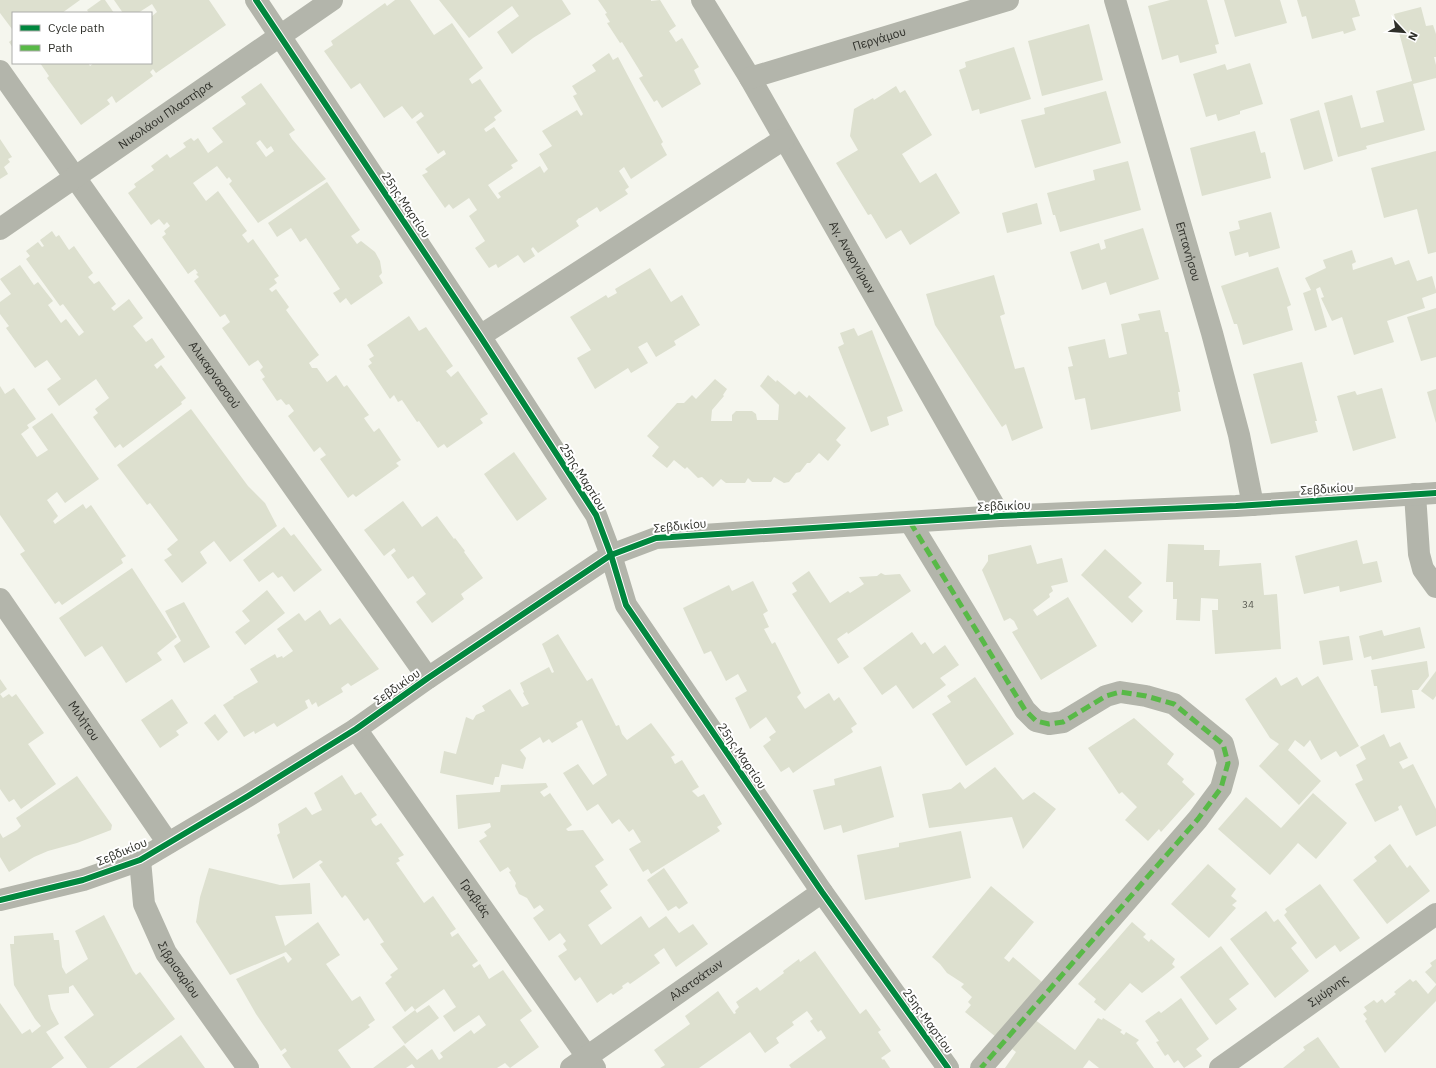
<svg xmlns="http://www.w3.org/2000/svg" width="1436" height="1068" font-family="'IBM Plex Sans',sans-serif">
  <rect width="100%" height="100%" fill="#f5f6ee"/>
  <g fill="#dde0cf" fill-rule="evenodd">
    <path d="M0,0H80L62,13H13V28L12,29L0,13Z"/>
    <path d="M101,0H105L114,13H89L87,10Z"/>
    <path d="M114,0H209L226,25L156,73L153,69L150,72L153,76L116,103L112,96L107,100L110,104L81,125L47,78L49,76L40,63H88L90,66L94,63H151V17L157,12L152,4L138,13H123Z"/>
    <path d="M395,0H410L434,35L452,23L483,68L469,79L472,84L480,79L502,111L494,117L496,120L484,129L486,132L494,127L518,161L511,165L513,168L488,185L498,199L501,197L498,193L540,166L544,173L548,169L539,154L552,146L542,131L577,110L581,116L583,114L573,96L577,94L572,86L596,71L592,65L609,53L613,60L618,57L663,142L661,144L667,155L631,179L624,167L619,171L629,187L625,190L628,194L600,212L597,207L580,218H579L576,221L579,226L538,253L533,247L531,249L535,256L524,263L518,255L498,268L496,264L489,268L475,248L485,241L469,216L477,210L469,198L453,209L449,204L445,208L422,175L428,172L425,169L446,154L444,150L438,154L416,122L424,116L421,112L412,119L402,106L384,118L360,83L351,89L324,51L333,45L331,41L385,3L387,6Z"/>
    <path d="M439,0H562L571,14L533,38L512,54L497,32L519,16L512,6L469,38Z"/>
    <path d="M598,0H651V1L660,0L676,26L669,31L676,42L682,38L699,67L694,70L701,84L662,108L657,100L654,102L639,78L643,76L622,42L620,43L607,23L610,22L605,14L607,13Z"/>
    <path d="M1170,0H1207L1219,44L1215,45L1217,53L1180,63L1178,55L1162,60L1148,6Z"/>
    <path d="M1224,0H1280L1287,23L1235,37Z"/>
    <path d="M1297,0H1355L1360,16L1352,18L1356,30L1344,34L1343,31L1312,39L1306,16L1302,17Z"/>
    <path d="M1421,7L1426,26L1433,25L1436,34V57H1434L1436,65V78L1413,84L1425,130L1366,146L1367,149L1338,157L1324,103L1352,95L1361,128L1384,122L1376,91L1412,81L1394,14Z"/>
    <path d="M1089,24L1103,80L1042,96L1028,41Z"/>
    <path d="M13,39V48L9,42Z"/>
    <path d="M1014,47L1031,99L980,114L979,109L972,111L959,70L966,67L965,62Z"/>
    <path d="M1250,63L1263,104L1240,111V114L1218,121L1216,114L1206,117L1193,74L1225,64L1227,70Z"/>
    <path d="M261,83L295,130L289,134L292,139L326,179L258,223L229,184L232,181L229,177L227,179L217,166L193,183L206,201L218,191L247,231L242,235L248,243L253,239L279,276L274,279L277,283L269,289L272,292L276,289L289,307L286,310L319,355L309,363L312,368H317L327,382L336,375L344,387L347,385L369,415L364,418L366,421L374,432L379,428L401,460L396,463L399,466L356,497L353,494L348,498L320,459L326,455L320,447L314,452L288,416L294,411L289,404L286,405L281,399L277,401L262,379L265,377L260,370L263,367L258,360L249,366L222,328L230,322L225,314L220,317L194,281L199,277L196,274L198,273L195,269L188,274L162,237L166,234L164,231L170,226L167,222L164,225L159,219L151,225L128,193L136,187L134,184L154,170L151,166L167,154L170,158L186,147L183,143L191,138L194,141L198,138L208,153L223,142L212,128L246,104L241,97ZM260,140L267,149L271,146L274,151L266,157L256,143Z"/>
    <path d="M896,86L900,93L905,90L932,135L902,154L920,183L936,173L960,213L910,245L901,230L886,239L871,214L868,215L836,163L858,150L850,136L854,109L873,98L874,100Z"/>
    <path d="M1106,91L1121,143L1035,168L1021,120L1045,114L1044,108Z"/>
    <path d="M1319,110L1333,161L1304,170L1290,119Z"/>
    <path d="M1255,131L1261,153L1265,152L1271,178L1202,196L1190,148Z"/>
    <path d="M0,139L12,157L8,159L10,162L4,167L8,174L0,179Z"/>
    <path d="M1436,151V252L1428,254L1417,209L1384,218L1371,168Z"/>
    <path d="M1128,161L1141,210L1060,232L1055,215H1053L1047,193L1095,180L1093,170Z"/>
    <path d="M327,182L360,230L351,236L357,244L361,241L375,252L380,261L382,273L379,276L383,283L351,305L346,298L340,303L333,293L340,289L306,238L300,242L291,228L277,237L268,223Z"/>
    <path d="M1037,203L1042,224L1007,233L1002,213Z"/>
    <path d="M1271,212L1280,248L1249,257L1248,252L1235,256L1229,232L1240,229L1238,221Z"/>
    <path d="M1143,228L1159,279L1110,295L1106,282L1082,290L1070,252L1099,243L1101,250L1106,248L1104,240Z"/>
    <path d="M52,231L56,237L59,235L69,250L74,246L93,273L88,277L94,284L99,281L116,304L111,308L114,311L129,299L143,318L133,326L146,342L152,338L165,357L154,365L157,369L161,365L186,398L181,402L182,404L123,448L120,444L115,448L93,417L98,413L95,409L109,398L96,379L59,406L47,389L61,379L47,360L35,368L6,328L9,326L0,314V302L11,294L0,279L20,265L34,285L38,282L53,301L48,305L61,323L66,319L79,336L84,332L63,304L60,306L26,259L30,256L26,251L38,242L42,247L44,246L40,240Z"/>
    <path d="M1352,250L1356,262L1352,264L1353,270L1392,257L1395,265L1409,260L1417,281L1432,276L1436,290V293L1422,298L1425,308L1387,321L1394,342L1354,355L1342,317L1332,321L1321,298L1324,297L1320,287L1316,289L1327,327L1315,331L1303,293L1311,290L1305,278L1326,268L1323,260Z"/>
    <path d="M1278,267L1291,305L1287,307L1293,330L1243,345L1237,324H1234L1221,286Z"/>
    <path d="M650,268L671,302L682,295L700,325L674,341L676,345L656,357L647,342L638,347L648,363L631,373L628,368L595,389L577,358L591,350L570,317L606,295L608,298L617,293L615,289Z"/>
    <path d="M994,275L1005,314L1000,316L1015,369L1024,367L1043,428L1012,441L1006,424L1002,427L935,325L926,294Z"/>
    <path d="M1436,308V357L1421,361L1407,317Z"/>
    <path d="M1160,310L1165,332H1168L1180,392H1178L1181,411L1091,430L1085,398L1075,400L1068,367L1073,366L1068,347L1105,339L1109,358L1127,354L1121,324L1140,320L1138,314Z"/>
    <path d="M409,316L419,331L426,327L453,366L446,371L451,377L458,371L488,414L480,419L483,423L447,448L444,444L438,448L419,421L417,422L402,400L398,402L394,395L390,399L368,366L372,363L369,359L374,356L367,345Z"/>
    <path d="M854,328L858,336L872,330L903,411L887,417L889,425L871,432L838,347L844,344L840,333Z"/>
    <path d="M1302,362L1317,421H1315L1318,432L1271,444L1253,374Z"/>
    <path d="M768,375L776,382L777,380L795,395L799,391L807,398L809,395L846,428L836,440L841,445L828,461L819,453L810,463H807L800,472L796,473L789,482L784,483L774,477L771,482H752L748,478L745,483H726L721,479L713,487L702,477L698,478L687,467L685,469L674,460L667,468L652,456L659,447L647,436L677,403H684L692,395L696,399L715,379L727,389L723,395L724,396L712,410L711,421H732V415L736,411H752L756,414L757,420H778L779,405L760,386Z"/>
    <path d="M0,386L5,394L14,388L36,419L27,425L29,428L21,434L37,457L48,450L32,427L52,413L99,479L65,503L57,492L47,500L58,516L53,521L55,524L83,504L86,509L91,505L126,556L121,559L123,563L62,605L59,601L55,604L20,554L25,551L0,515Z"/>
    <path d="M1382,388L1396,438L1353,451L1337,396L1355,391L1357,395Z"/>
    <path d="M1436,389V423L1427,392Z"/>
    <path d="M191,409L248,486L265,503L277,526L230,562L214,541L200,552L207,563L182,583L164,560L172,555L167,549L178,540L150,503L147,505L117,465Z"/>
    <path d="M514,452L547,499L517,521L484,474Z"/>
    <path d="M403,501L422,527L437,516L454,539L455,538L465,551L464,552L483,578L461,594L464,599L432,623L416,602L426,594L413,576L408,579L391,555L396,551L394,548L384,556L364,530Z"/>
    <path d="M284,527L291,536L294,534L322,570L294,592L282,576L278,578L273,572L259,582L243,560Z"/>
    <path d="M1357,540L1363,564L1377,561L1382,582L1340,592L1339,586L1304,594L1295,556Z"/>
    <path d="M1168,544L1204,545V550H1220L1219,566L1261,563L1264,595L1277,594L1281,649L1215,654L1212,610H1218V599L1201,598L1200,621L1176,620L1177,599H1173V582H1166Z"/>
    <path d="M1031,545L1037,564L1062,558L1068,582L1051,586L1053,591L1049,594L1050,597L1033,610L1037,616L1068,597L1097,646L1041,680L1012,632L1018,629L1014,621L1010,618L1004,621L982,570L988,561V555Z"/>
    <path d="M1105,549L1142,583L1128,597L1143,611L1132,623L1081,575Z"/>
    <path d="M132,568L177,637L157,653L162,660L126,683L102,646L85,657L59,618Z"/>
    <path d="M809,571L830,603L848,591L850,593L864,584L859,577L877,576L881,573L885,575L900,574L911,591L848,634L847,632L837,639L849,657L838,664L792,594L797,591L792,583Z"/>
    <path d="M753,581L768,611L763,614L769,627L764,629L772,644L775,642L801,693L797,697L805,709L829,693L834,701L839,697L857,724L851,728L853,732L793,773L789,767L781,772L763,746L771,740L769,737L776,732L766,717L750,729L735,698L747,691L738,674L726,681L711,651L704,654L683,608L729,585L732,591Z"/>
    <path d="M267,590L285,613L245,645L235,632L250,621L242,611Z"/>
    <path d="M184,602L210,647L184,663L174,646L181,641L165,611Z"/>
    <path d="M320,610L330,625L340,618L379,669L351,686L348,683L341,688L343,692L318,707L316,702L312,705L309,699L305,701L308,708L277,727L274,723L255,734L254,731L244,737L223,705L234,698L233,697L258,682L250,669L275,654L277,658L282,656L283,658L293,651L277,629L299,613L305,621Z"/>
    <path d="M1420,627L1425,648L1372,660L1371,656L1364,658L1359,636L1382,630L1384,636Z"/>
    <path d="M912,632L921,645L925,642L933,654L945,645L959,665L940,678L946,685L913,709L896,685L882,695L863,668Z"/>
    <path d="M558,634L587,681L592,678L616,726L619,725L622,734L627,740L651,723L675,755L671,757L675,764L682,760L699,787L692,791L698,797L704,794L722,824L717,827L720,831L651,874L648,869L643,872L629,849L641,842L633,829L629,832L619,819L612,824L598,804L587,811L563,773L578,764L593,785L607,775L582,720L576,723L578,727L552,743L549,739L543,743L540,737L520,750L526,758L523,769L502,764L499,777H495L493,785L440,773L444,751L456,754L466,717L473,720L476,715L485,711L482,706L510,689L522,707L529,704L523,693L524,692L520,683L549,667L552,673L554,672L542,644Z"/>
    <path d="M1349,636L1353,660L1323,665L1319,641Z"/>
    <path d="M1427,661L1429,676L1418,690H1412L1415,708L1381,713L1377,686H1374L1371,670Z"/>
    <path d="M1436,671V696L1433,700L1421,691Z"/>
    <path d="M1318,676L1359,746L1340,757L1336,751L1321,760L1310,740L1304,747L1295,740L1288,750L1321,781L1299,805L1259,766L1279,744L1270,738L1245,699L1276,677L1281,686L1297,677L1302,686Z"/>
    <path d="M975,677L1014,734L966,766L932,714L951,702L947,696Z"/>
    <path d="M0,679L7,689L0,694L3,698L9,694L12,697L16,694L44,733L28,744L56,784L21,809L14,799L9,802L0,789Z"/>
    <path d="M172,699L188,723L176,731L179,735L160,748L141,720Z"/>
    <path d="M215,714L228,732L218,741L204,723Z"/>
    <path d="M1134,718L1174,754L1167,764L1184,779L1182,782L1195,794L1161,832L1159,829L1148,841L1125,820L1137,807L1122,792L1119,794L1088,748Z"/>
    <path d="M1384,734L1390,747L1400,742L1408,758L1399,762L1403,769L1413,764L1436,809V826L1416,836L1401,805L1398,807L1399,810L1375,822L1355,784L1363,780L1356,765L1366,759L1360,747Z"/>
    <path d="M881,766L894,817L843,833L841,825L824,830L813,790L835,785L834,779Z"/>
    <path d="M995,767L1023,800L1034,792L1056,809L1023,849L1012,817L929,828L922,794L951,789L960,782L965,789Z"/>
    <path d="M342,775L355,795L361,792L377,815L371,819L373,823L376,826L381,823L404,855L398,858L400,861L396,863L424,903L433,896L456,929L450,933L452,937L458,933L478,961L472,965L474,968L480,964L489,979L503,970L532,1011L520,1020L539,1047L510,1068L505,1063L497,1068H415L412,1064L406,1068H373L404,1045L417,1060L432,1049L439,1060L443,1057L440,1053L471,1030L474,1034L486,1025L479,1015L454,1032L443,1016L456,1007L444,989L415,1010L412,1006L405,1012L385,983L392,977L390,975L398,969L380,944L384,942L368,918L364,921L347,897L345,895L342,898L319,865L323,862L320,860L293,879L277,835L280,833L278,824L306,807L312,815L322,810L314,793Z"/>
    <path d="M77,776L112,825L111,830L77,843L48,851L34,857L9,872L0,857V833L3,838L17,830L21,826L16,818Z"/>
    <path d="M546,783L548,787L540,792L544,797L550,793L572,825L566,829L568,831L583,830L604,860L595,866L608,885L600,891L612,908L588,925L601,945L641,916L649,928L666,916L679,933L693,924L708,944L676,967L664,948L654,955L660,963L630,984L628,982L622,986L623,988L613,995L611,993L597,1003L580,977L575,981L558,956L567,950L563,944L566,941L560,933L549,941L533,918L544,910L540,905L534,909L527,898L519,894L515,886L516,883L509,872L511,871L508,867L500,872L479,841L487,836L484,832L491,827L490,823L458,829L456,795L500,792L501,785Z"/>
    <path d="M1313,793L1347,823L1316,859L1298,843L1270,875L1218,829L1246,797L1281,828Z"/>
    <path d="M961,831L971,878L865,900L857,855L899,847V843Z"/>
    <path d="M1390,844L1407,868L1410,865L1430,891L1387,924L1353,880L1377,861L1374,857Z"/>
    <path d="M1208,864L1236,889L1231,896L1237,901L1232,905L1236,908L1209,938L1171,904Z"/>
    <path d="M209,868L280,885L310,883L312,914L275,916L285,946L318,922L340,955L326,964L352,1001L360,996L375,1020L368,1025L370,1027L338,1050L351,1068H291L282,1055L287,1051L285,1048L281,1051L256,1014L236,979L284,956L288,963L292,959L286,952L230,975L196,922L200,897Z"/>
    <path d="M664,868L688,903L679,909L676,906L668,911L647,880Z"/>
    <path d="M1320,884L1360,938L1340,952L1335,945L1316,959L1284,915L1287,912L1285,909Z"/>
    <path d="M991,886L1034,922L1004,958L1009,962L1013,957L1042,982L996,1037L965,1012L971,1005L968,1002L972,997L961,987L964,984L947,973L940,964L932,957Z"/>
    <path d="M1266,911L1274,922L1278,919L1297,943L1291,948L1309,971L1275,998L1230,939Z"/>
    <path d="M104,915L133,971L136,975L140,972L175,1019L109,1068H87L64,1037L94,1015L73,985L69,987V993L48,995L51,1009L59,1024L46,1032L64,1058L51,1068H0V1003L22,1034L30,1029L32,1033L41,1026L35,1019L14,985L10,944H14V936L53,933L54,940H59L62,967L66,974L88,959L75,931Z"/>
    <path d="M1132,922L1146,934L1143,937L1149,942L1151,939L1175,959L1172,964L1175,967L1142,993L1130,983L1105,1011L1094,1002L1096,999L1078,984Z"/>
    <path d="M1221,946L1249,984L1229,999L1237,1009L1216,1025L1180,977Z"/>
    <path d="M815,951L860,1014L866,1009L881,1030L878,1032L891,1051L881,1058L883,1060L884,1059L890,1068H791L789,1065L826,1038L821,1030L818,1032L810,1021L813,1019L807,1011L792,1022L794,1025L776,1038L779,1043L765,1053L750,1032L699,1068H660L665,1065L654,1050L690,1024L685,1016L718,991L734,1014L736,1013L735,1011L739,1007L736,1002L757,987L760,991L784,973L783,971L799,959L800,962Z"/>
    <path d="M1436,959V984L1425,972L1432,966L1430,963Z"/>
    <path d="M1410,979L1413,982L1416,980L1428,994L1436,985V1001L1385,1053L1365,1021L1367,1019L1363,1014L1367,1011L1364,1007L1374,1000L1377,1003L1382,999L1385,1003L1396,994L1394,992Z"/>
    <path d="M1181,998L1209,1039L1196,1049L1202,1056L1184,1068L1178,1060L1174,1063L1168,1054L1165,1056L1156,1042L1159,1041L1145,1021L1159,1011L1161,1013Z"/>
    <path d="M429,1005L439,1018L405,1044L392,1027L415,1010L417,1013Z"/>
    <path d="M1098,1018L1102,1020L1103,1018L1122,1030L1120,1032L1124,1035L1126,1032L1139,1040L1136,1043L1154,1068H1099L1089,1060L1083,1068H1005L1016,1052L1012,1049L1034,1019L1075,1050Z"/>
    <path d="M181,1035L205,1068H136Z"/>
    <path d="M1318,1037L1340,1068H1283L1305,1050L1303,1047Z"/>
  </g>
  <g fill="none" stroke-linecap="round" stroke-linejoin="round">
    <g stroke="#b3b5ab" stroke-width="22">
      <path d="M256,0L480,336L596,515L611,555L626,605L822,892L948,1068"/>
      <path id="s1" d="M702,0L750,78L1000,516"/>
      <path id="s2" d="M1115,0L1212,333L1239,435L1253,505"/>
      <path id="s3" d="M0,71L428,678"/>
      <path id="s4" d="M750,78L1008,0"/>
      <path id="s5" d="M0,229L332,0"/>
      <path d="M480,336L784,139"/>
      <path d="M1415,494L1419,554L1423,569L1436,587"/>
      <path d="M910,522L1025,710L1036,721L1049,724L1063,722L1106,696L1120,692L1146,696L1174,704L1223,744L1228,763L1221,788L1198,819L981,1068"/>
      <path id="s6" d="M0,599L168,843"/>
      <path id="s7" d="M356,729L595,1068"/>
      <path id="s8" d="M140,860L144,904L166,953L248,1068"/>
      <path id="s9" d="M571,1068L822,892"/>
      <path id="s10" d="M1220,1068L1436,914"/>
    </g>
    <path stroke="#b3b5ab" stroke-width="22" d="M0,900L83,880L140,860L248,796L356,729L428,678L611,555L656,538L1000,516L1236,506L1436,493"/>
    <path stroke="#58b947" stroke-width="5" stroke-dasharray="10 5" stroke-linecap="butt" d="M910,522L1025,710L1036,721L1049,724L1063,722L1106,696L1120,692L1146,696L1174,704L1223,744L1228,763L1221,788L1198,819L981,1068"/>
    <defs>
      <g id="cycleway">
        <path d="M256,0L480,336L596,515L611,555L626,605L822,892L948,1068"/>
        <path d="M0,900L83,880L140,860L248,796L356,729L428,678L611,555L656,538L1000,516L1236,506L1436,493"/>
      </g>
    </defs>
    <use href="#cycleway" stroke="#fff" stroke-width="8"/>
    <use href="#cycleway" stroke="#00873e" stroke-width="6"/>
  </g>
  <g text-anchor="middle" stroke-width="4" stroke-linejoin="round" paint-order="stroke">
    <g font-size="10" fill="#5a5b52">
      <text x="1248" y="608">34</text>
    </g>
    <g font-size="12" fill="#2e2f29" stroke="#fff">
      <text dy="4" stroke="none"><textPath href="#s4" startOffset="135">Περγάμου</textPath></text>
      <text dy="4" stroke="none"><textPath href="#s5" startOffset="201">Νικολάου Πλαστήρα</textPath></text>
      <text transform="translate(406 205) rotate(56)" y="4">25ης Μαρτίου</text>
      <text dy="4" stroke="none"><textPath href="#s2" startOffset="262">Επτανήσου</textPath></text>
      <text dy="4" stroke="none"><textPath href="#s1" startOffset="298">Αγ. Αναργύρων</textPath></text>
      <text dy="4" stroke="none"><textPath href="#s3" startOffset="372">Αλικαρνασσού</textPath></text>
      <text transform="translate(583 477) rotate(58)" y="4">25ης Μαρτίου</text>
      <text transform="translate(1327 489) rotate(-4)" y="4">Σεβδικίου</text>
      <text transform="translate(1004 506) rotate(-2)" y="4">Σεβδικίου</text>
      <text transform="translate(680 526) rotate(-6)" y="4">Σεβδικίου</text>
      <text transform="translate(397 687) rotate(-35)" y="4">Σεβδικίου</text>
      <text dy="4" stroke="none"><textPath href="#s6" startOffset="148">Μιλήτου</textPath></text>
      <text transform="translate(742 756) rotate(56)" y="4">25ης Μαρτίου</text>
      <text transform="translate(122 852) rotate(-23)" y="4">Σεβδικίου</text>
      <text dy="4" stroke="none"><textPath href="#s7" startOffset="207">Γραβιάς</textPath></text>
      <text dy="4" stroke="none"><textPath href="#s8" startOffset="119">Σιβρισαρίου</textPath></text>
      <text dy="4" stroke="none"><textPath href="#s9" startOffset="153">Αλατσάτων</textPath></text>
      <text dy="4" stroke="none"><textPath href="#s10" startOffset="133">Σμύρνης</textPath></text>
      <text transform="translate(928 1021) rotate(54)" y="4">25ης Μαρτίου</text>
    </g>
  </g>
  <rect x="12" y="12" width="140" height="52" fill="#ffffff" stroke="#abaca9"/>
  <rect x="20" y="25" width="20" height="6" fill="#00873e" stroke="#abaca9"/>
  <text x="48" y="32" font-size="12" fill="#2e2f29">Cycle path</text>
  <rect x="20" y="45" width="20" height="6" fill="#58b947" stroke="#abaca9"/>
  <text x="48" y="52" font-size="12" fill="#2e2f29">Path</text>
  <g transform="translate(1404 32) rotate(116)" stroke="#ffffff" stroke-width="3" paint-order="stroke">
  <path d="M0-3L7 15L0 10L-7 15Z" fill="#2e2f29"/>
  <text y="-6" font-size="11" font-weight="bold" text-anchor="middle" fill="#2e2f29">N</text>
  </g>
</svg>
